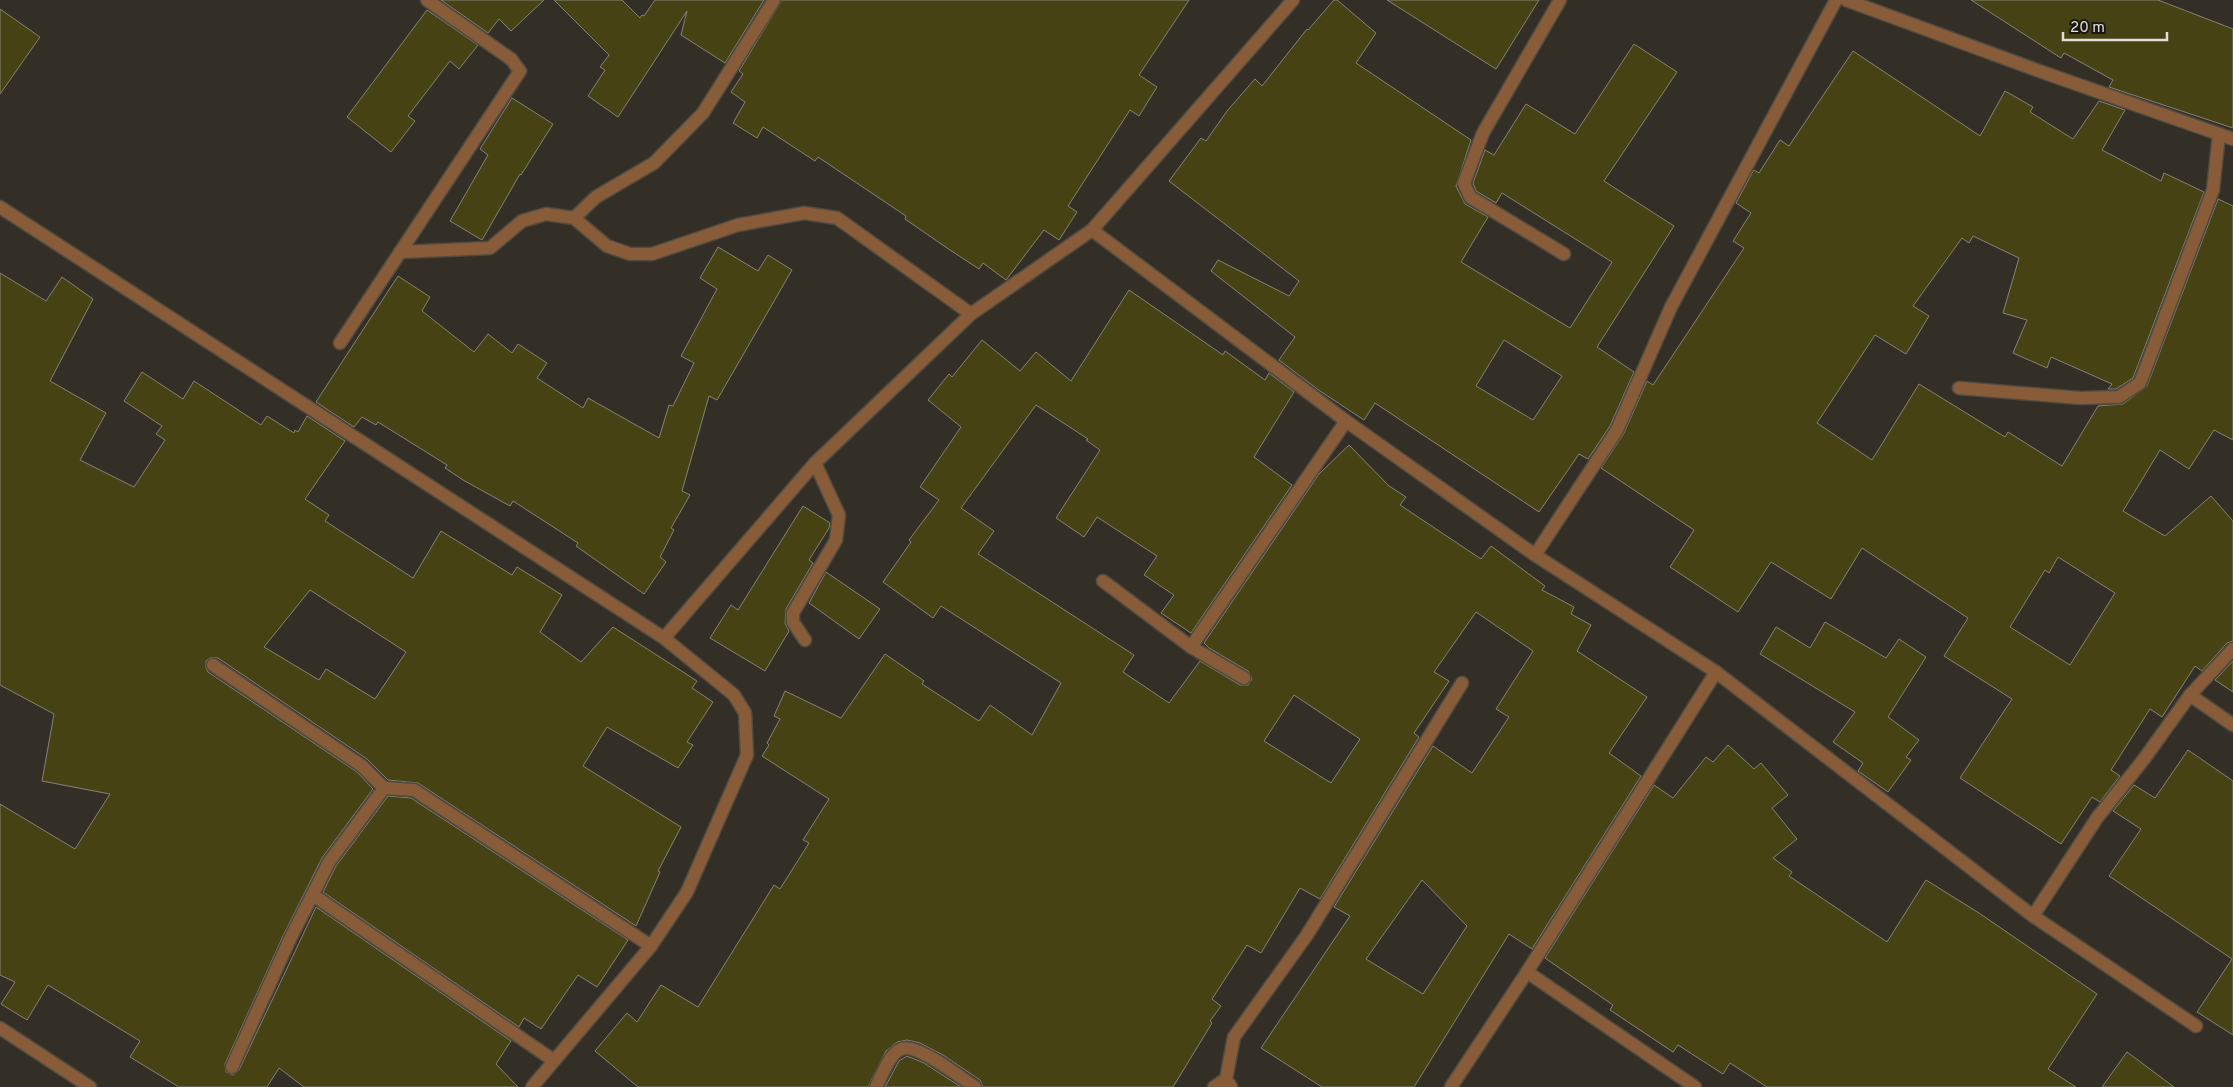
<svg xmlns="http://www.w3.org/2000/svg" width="2233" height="1087" font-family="Overpass,sans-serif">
  <rect width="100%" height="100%" fill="#342f26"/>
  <g fill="#474213" stroke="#848377" fill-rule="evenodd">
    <path d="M441,0H544L511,31L499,19L488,33Z"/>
    <path d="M554,0H622L640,18L642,15L644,16L655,0H764L725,63L681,35L687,11L618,117L588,96L605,70L600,67L609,55Z"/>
    <path d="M782,0H1189L1139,75L1157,87L1139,116L1130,110L1068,206L1077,212L1059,240L1044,230L1006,280L983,263L979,269L947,248L905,219L906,216L818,157L815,161L763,127L757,138L733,123L745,102L731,92L743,74L739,71Z"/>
    <path d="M1334,0H1337L1376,33L1356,63L1471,140L1456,186L1465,204L1488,217L1461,262L1570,328L1612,262L1502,193L1496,203L1476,191L1473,183L1485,150L1494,155L1526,104L1575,134L1634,44L1677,72L1604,181L1674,226L1597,347L1634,372L1610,426L1588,459L1579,454L1539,512L1375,403L1364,420L1320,391L1279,360L1295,337L1211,271L1218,260L1289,296L1299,281L1169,181L1201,138L1206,141L1227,111L1255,79L1262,86L1307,29L1308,30ZM1504,340L1562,376L1533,420L1476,386Z"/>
    <path d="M1387,0H1539L1496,69Z"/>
    <path d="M1971,0H2158L2233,29V128L2109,87L2113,80L2064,53L2061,58Z"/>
    <path d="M0,9L40,37L0,94Z"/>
    <path d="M427,10L478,45L459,69L450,61L408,116L415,121L391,152L347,117Z"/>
    <path d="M1853,51L1980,136L2005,91L2033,107L2030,112L2073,139L2099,101L2125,110L2102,150L2161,181L2164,173L2204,192L2133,378L2116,389H2108L2112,384L2051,357L2047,368L2013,353L2027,320L2003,313L2019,258L1973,236L1969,243L1962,238L1913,306L1929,316L1906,354L1875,335L1817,423L1872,460L1919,384L2005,437L2008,432L2062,466L2098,406L2123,404L2147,386L2218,199L2233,206V440L2214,430L2189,469L2160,450L2123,511L2165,536L2211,496L2233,521V641L2227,643L2202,671L2195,666L2162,717L2150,709L2111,770L2120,776L2100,802L2092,797L2061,844L1960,778L2012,699L1944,656L1968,618L1862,548L1831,599L1771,562L1738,612L1670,567L1694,530L1601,468L1624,433L1647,381L1653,385L1744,248L1733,241L1751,213L1736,203L1752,173L1754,170L1759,173L1780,140L1789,146ZM2058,557L2115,593L2070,665L2010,627L2045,570L2049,573Z"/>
    <path d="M512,98L553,124L521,175L520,174L482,240L450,221L488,155L480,149Z"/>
    <path d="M718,247L758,271L768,255L792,270L717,400L709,396L682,491L690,495L671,528L674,530L660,557L666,562L644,594L576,546L578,543L513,501L510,506L463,480L445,468L447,465L378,422L376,425L362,417L354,427L316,402L398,276L430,297L422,311L474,352L488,334L512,353L518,344L547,363L537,378L583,408L588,398L659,438L669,405L673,406L694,363L681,356L717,289L700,278Z"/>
    <path d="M0,273L46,301L62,277L93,299L50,381L106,413L80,460L134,487L165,440L156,434L162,426L124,401L142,372L183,399L194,381L261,425L267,416L294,433L295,430L298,432L307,416L345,441L305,499L329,515L325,521L413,578L441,531L512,575L517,567L562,595L540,632L581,662L613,627L697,681L692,688L713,702L687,742L693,745L678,768L607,727L583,766L681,827L658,871L660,872L636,926L418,783L388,780L367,759L218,658H210L206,661V668L208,672L357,772L373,789L322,858L283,936L225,1064L226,1072L233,1075L239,1070L316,907L511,1041L496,1064L518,1087H304L279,1068L267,1087H179L130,1057L140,1041L48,985L27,1020L1,1004L15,982L0,975V804L75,849L110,794L42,781L54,714L0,685ZM310,590L406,652L375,699L326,669L319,680L264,647Z"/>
    <path d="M1129,290L1223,355L1225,351L1265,380L1269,373L1294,392L1254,457L1292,485L1191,633L1161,613L1174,595L1144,575L1157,556L1097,517L1084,537L1056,518L1100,450L1086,440L1088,439L1036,405L961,508L994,531L978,554L1134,655L1123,672L1169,703L1200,661L1240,685H1248L1252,679L1248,671L1209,648L1204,643L1319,474L1349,445L1389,486L1406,497L1400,505L1481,559L1491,546L1545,586L1542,590L1574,607L1571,614L1591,625L1577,651L1647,697L1609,753L1641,776L1532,949L1509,934L1414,1087H1322L1261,1048L1350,916L1334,907L1433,746L1472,773L1509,717L1496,709L1533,651L1476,612L1434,672L1449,681L1414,733L1419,737L1320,899L1300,888L1261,953L1247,945L1212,999L1221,1006L1210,1021L1212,1023L1173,1087H983L980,1080L943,1055L920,1043L907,1040L897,1042L886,1051L868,1087H638L595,1051L627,1013L637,1022L661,985L698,1007L774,885L780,889L809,843L803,840L829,799L762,756L769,745L767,743L780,719L774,716L785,691L841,718L885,654L924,681L922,684L979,721L990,705L1032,735L1061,683L941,606L933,618L883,582L911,542L909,540L939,500L920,487L961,427L928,400L949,374L952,377L982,340L1020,371L1036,352L1071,381ZM1294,695L1360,739L1331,783L1264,741ZM1422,880L1467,926L1423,994L1366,959Z"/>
    <path d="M803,506L830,523L829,528L809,560L813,563L786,609L785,623L789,631L765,671L710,638L731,605L738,610Z"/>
    <path d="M826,572L880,609L859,639L809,603Z"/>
    <path d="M1825,622L1886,658L1899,639L1926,657L1888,717L1919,740L1906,757L1911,760L1888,792L1858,771L1863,763L1833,742L1855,712L1760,654L1776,627L1810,648Z"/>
    <path d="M2233,661V692L2215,680Z"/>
    <path d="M1728,745L1754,769L1761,763L1788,795L1772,808L1797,839L1773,858L1792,872L1789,876L1887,942L1926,880L1979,913L2097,994L2048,1069L2076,1087H1767L1730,1063L1723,1074L1678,1045L1673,1052L1610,1010L1613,1005L1545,958L1654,785L1673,798L1706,757L1713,762Z"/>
    <path d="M2188,750L2233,781V1035L2197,1012L2232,959L2109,876L2141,829L2113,811L2134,785L2155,798Z"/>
    <path d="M388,796L411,798L628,940L597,987L578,975L541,1029L524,1018L519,1027L323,892L336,866Z"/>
    <path d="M2127,1052L2174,1087H2102Z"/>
    <path d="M907,1056L924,1063L961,1087H885L899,1061Z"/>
  </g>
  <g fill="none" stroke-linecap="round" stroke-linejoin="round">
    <defs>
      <g id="service">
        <path d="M1103,581L1191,647L1244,678"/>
        <path d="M1191,647L1346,421"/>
      </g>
      <g id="minor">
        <path d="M1293,0L1092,230L1346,421L1535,555L1716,672L1527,972L1451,1087"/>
        <path d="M1560,0L1483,133L1464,183L1470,197L1564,254"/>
        <path d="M1846,0L2042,72L2233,139"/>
        <path d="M0,207L664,638L734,695L745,713L747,755L687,892L651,946L532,1087"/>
        <path d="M574,218L596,197L654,163L703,113L774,0"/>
        <path d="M400,252L490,248L522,221L546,214L574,218L607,246L630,254H652L738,225L804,213L837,218L971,314"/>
        <path d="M340,343L520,71L511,59L427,0"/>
        <path d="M1959,388L2080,398L2119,397L2140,383L2213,190L2219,134"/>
        <path d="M1535,555L1617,430L1671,307L1836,0"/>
        <path d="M664,638L815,463L971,314L1092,230"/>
        <path d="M805,640L793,622V613L836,540L839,515L815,463"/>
        <path d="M213,665L362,766L384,788"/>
        <path d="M1716,672L2033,916L2196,1026"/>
        <path d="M2190,695L2233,725"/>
        <path d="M313,895L553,1060"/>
        <path d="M2033,916L2097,818L2144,759L2190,695L2233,649"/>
        <path d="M1527,972L1695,1087"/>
        <path d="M0,1028L90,1087"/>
        <path d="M232,1067L290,939L329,862L384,788L414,790L651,946"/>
        <path d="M876,1087C882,1076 889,1054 901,1049C916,1042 961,1078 975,1087"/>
        <path d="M1214,1087L1226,1079"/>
        <path d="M1231,1087L1226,1079L1234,1037L1307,935L1462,683"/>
      </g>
    </defs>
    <use href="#service" stroke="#504b42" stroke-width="15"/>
    <use href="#minor" stroke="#504b42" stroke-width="15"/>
    <use href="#service" stroke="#885c38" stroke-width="12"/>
    <use href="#minor" stroke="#885c38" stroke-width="12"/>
  </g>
  <path d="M2063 32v8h104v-8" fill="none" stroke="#e1ddd8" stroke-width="2.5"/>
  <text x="2070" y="32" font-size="15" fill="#e1ddd8" stroke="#1a1813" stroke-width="4" paint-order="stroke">20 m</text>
</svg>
